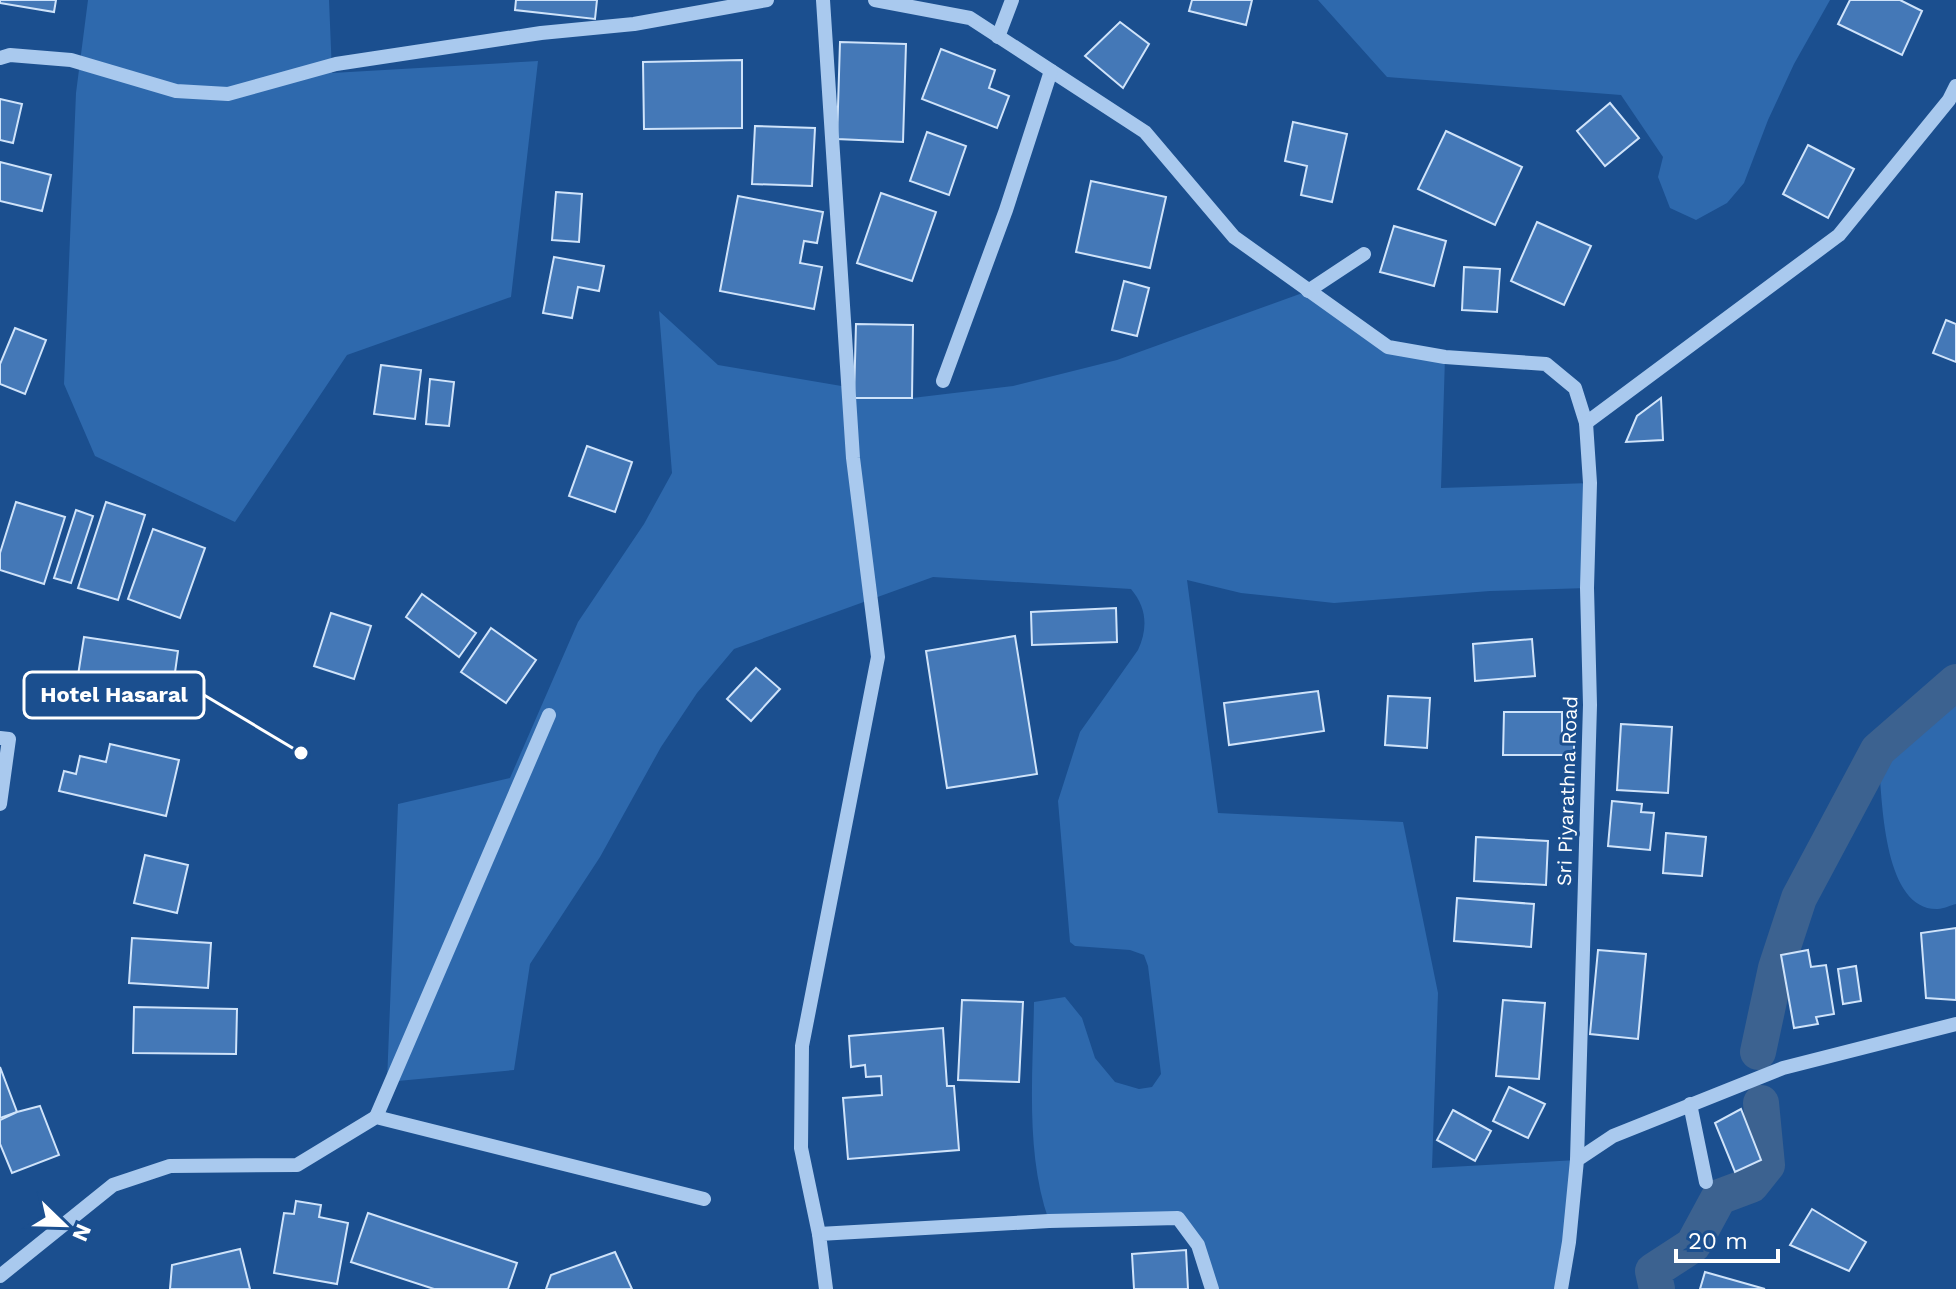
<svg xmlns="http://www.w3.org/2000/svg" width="1956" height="1289" font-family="'Work Sans',sans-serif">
  <rect width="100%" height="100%" fill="#1b4f8f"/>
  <g fill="#2e69ad">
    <path d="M88,0H329L332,73L538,61L511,297L347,355L235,522L95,456L64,384L76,93Z"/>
    <path d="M1318,0H1830L1794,64L1768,120L1744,183L1727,203L1696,220L1670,208L1658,177L1663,157L1621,95L1387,77Z"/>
    <path d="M1308,291L1388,347L1445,357L1441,488L1590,483L1587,588L1490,591L1334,603L1241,593L1187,580L1218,813L1403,822L1438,993L1432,1168L1577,1160L1561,1289H1212L1178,1218L1049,1221C1025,1153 1033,1073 1034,1002L1065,997L1082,1018L1095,1058L1115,1082L1139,1089L1152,1087L1161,1074L1148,966L1144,955L1130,950L1075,946L1070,942L1058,801L1080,732L1138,650C1148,628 1147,608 1131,589L933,577L734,649L697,693L661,747L600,857L530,964L514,1070L387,1082L398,804L510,778L578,622L644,524L672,473L659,311L718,365L912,398L1013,386L1117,360Z"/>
    <path d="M1956,682V904C1951,905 1943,909 1938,909C1880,911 1882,788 1878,750Z"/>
  </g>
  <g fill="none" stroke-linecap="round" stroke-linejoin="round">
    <g stroke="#3c6290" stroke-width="36">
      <path d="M1758,1052L1776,968L1799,898L1878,750L1956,682"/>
      <path d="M1657,1289L1653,1271L1693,1245L1719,1197L1751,1185L1767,1165L1761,1103"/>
    </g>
  </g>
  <g fill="#4478b7" stroke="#cfe3fa" stroke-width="2">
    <path d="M0,0H56L54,12L0,3Z"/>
    <path d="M516,0H597L595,19L515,10Z"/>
    <path d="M1192,0H1252L1246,25L1189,11Z"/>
    <path d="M1850,0H1900L1922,11L1902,55L1838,24Z"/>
    <path d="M1120,22L1149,44L1123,88L1085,56Z"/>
    <path d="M840,42L906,44L903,142L837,139Z"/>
    <path d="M941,49L995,70L989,88L1009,96L997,128L922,99Z"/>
    <path d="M742,60V128L644,129L643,62Z"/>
    <path d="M0,99L22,104L13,143L0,140Z"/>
    <path d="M1610,103L1639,138L1605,166L1577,131Z"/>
    <path d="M1293,122L1347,134L1332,202L1301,195L1307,166L1285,161Z"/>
    <path d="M755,126L815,128L812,186L752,184Z"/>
    <path d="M1446,131L1522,167L1495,225L1418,189Z"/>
    <path d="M927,132L966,146L949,195L910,181Z"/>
    <path d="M1808,145L1854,169L1828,218L1783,194Z"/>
    <path d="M0,162L51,175L42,211L0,201Z"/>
    <path d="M1091,181L1166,197L1150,268L1076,252Z"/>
    <path d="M556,192L582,194L579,242L552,240Z"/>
    <path d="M881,193L936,212L912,281L857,263Z"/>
    <path d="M738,196L823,212L817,243L804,241L800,263L822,267L814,309L720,291Z"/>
    <path d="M1537,222L1591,246L1564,305L1511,281Z"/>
    <path d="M1394,226L1446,241L1434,286L1380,272Z"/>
    <path d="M554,257L604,266L599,291L578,287L572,318L543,313Z"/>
    <path d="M1464,267L1500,269L1497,312L1462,310Z"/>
    <path d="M1124,281L1149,288L1137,336L1112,330Z"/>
    <path d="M1946,320L1956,324V362L1933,353Z"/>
    <path d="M856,324L913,325L912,398H854Z"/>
    <path d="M15,328L46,340L25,394L0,384V364Z"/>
    <path d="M381,365L421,370L415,419L374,414Z"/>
    <path d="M430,379L454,382L449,426L426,424Z"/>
    <path d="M1661,398L1663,440L1626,442L1637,416Z"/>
    <path d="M587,446L632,462L615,512L569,496Z"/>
    <path d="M16,502L65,517L44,584L0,570V553Z"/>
    <path d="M106,502L145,515L118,600L78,588Z"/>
    <path d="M76,510L93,516L71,583L54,578Z"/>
    <path d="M153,529L205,548L180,618L128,599Z"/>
    <path d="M422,594L476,633L459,657L406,617Z"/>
    <path d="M1116,608L1117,642L1032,645L1031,612Z"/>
    <path d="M331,613L371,626L354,679L314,666Z"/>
    <path d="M491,628L536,660L506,703L461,672Z"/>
    <path d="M1015,636L1037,774L947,788L926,651Z"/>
    <path d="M84,637L178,651L169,715L74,701Z"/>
    <path d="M1532,639L1535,676L1475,681L1473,644Z"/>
    <path d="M756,668L780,689L751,721L727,699Z"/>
    <path d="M1318,691L1324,731L1229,745L1224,703Z"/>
    <path d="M1388,696L1430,698L1427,748L1385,745Z"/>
    <path d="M1504,712H1562V733H1574V755H1503Z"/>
    <path d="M1621,724L1672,727L1668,793L1617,790Z"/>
    <path d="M110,744L179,760L166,816L59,791L64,771L76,774L80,756L106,762Z"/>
    <path d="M1612,801L1642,804L1641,812L1654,813L1650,850L1608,846Z"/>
    <path d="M1666,833L1706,837L1702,876L1663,873Z"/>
    <path d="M1476,837L1548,841L1546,885L1474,881Z"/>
    <path d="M145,855L188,865L177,913L134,903Z"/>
    <path d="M1457,898L1534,904L1531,947L1454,941Z"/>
    <path d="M1956,928V1000L1926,998L1921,933Z"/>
    <path d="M132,938L211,943L208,988L129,983Z"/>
    <path d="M1598,950L1646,954L1638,1039L1590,1034Z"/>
    <path d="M1808,950L1811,967L1826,965L1834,1014L1816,1017L1818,1024L1794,1028L1781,955Z"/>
    <path d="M1856,966L1861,1001L1843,1004L1838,969Z"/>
    <path d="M962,1000L1023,1002L1019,1082L958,1080Z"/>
    <path d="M1503,1000L1545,1003L1539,1079L1496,1076Z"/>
    <path d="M134,1007L237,1009L236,1054L133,1053Z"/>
    <path d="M943,1028L947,1086H954L959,1150L848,1159L843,1098L882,1095L881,1076L866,1077L865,1065L851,1067L849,1036Z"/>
    <path d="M0,1067L17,1112L0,1118Z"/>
    <path d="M1509,1087L1545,1104L1528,1138L1493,1121Z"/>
    <path d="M40,1106L59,1155L12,1173L0,1144V1120L17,1112Z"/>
    <path d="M1741,1109L1761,1160L1735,1172L1715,1123Z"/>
    <path d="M1453,1110L1491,1131L1475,1161L1437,1140Z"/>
    <path d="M296,1201L321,1205L319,1217L348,1223L337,1284L274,1273L284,1213L294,1214Z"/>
    <path d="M1812,1209L1866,1242L1849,1271L1790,1245Z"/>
    <path d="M368,1213L517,1263L508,1289H434L351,1262Z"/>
    <path d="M240,1249L250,1289H170L172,1265Z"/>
    <path d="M1186,1250L1188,1289H1134L1132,1254Z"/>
    <path d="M615,1252L632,1289H546L551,1275Z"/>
    <path d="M1705,1272L1765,1289H1700Z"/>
  </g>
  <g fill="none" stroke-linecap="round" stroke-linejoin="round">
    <g stroke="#a9c9ee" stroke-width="14">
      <path d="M875,0L970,18L1145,132L1234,237L1388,347L1445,357L1546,364L1575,388L1586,423L1839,235L1949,100L1956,86"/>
      <path d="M998,37L1012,0"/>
      <path d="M0,58L10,55L71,60L176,91L228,94L336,64L541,33L634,24L767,0"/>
      <path d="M1308,291L1364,254"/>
      <path d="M943,381L1006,210L1051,71"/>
      <path d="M0,738L9,739L0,804"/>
      <path d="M1690,1104L1706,1182"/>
      <path d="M376,1117L549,715"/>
      <path d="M1577,1160L1590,705L1587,588L1590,483L1586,423"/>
      <path d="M819,1234L801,1148L802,1046L878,657L853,458L823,0"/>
      <path d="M0,1276L113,1185L170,1166L297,1165L376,1117L704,1199"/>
      <path d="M826,1289L819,1234L1049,1221L1178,1218L1198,1245L1212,1289"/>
      <path d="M1561,1289L1569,1242L1577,1160L1613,1136L1783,1068L1956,1024"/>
    </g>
  </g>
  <g text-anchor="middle" stroke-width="6" stroke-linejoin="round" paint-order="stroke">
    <g font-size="20" fill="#fff" stroke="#1b4f8f">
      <text transform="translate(1567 791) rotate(-88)" y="7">Sri Piyarathna Road</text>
    </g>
  </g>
  <path fill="none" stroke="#fff" stroke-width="3" d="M301 753L204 695"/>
  <circle fill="#fff" stroke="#1b4f8f" stroke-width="3" cx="301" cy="753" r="8"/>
  <rect fill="#1b4f8f" stroke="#fff" stroke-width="3" x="24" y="672" width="180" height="46" rx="8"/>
  <g font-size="22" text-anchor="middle" font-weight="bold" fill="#fff">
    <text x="114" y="702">Hotel Hasaral</text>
  </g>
  <g transform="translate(64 1225) rotate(113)" stroke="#1b4f8f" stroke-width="6" paint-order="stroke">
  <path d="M0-6L14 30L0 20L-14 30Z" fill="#ffffff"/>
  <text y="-12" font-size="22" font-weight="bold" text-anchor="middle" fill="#ffffff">N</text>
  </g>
  <path d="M1676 1249v12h102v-12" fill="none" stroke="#ffffff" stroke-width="4"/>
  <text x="1688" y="1249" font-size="24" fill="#ffffff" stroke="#1b4f8f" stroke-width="6" paint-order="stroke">20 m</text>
</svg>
